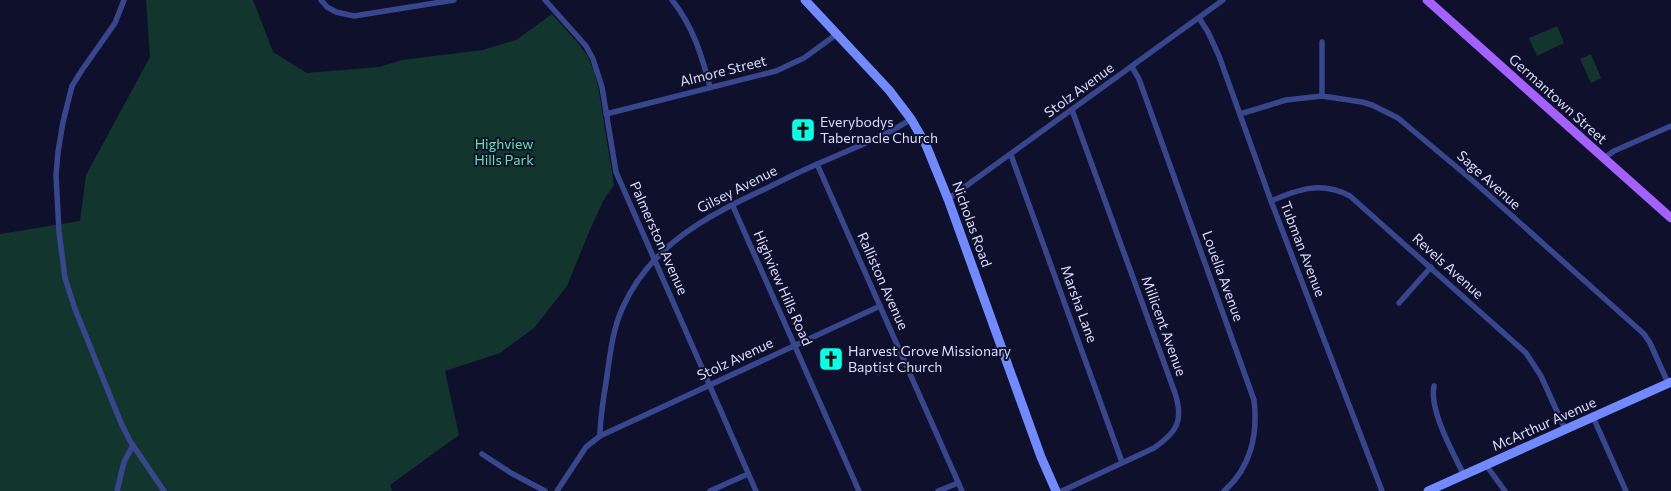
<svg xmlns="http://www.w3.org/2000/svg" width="1671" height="491" font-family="Commissioner,sans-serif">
  <rect width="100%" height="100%" fill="#0f102b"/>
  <g fill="#12362d">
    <path d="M146,0H253L273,52L307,73L379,67L402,60L483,50L516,40L552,14L577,42L587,55L594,71L598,86L614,185L603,201L589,232L567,286L534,328L500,353L445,371L459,435L390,485L392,491H0V234L80,221L86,175L150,57Z"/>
    <path d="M1557,26L1564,43L1537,56L1529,38Z"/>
    <path d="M1591,54L1601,78L1591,83L1580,59Z"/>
  </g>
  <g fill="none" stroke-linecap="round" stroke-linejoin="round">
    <g stroke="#38468d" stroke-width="5.5">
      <path d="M124,0L115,23L82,70L72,86L63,122L58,152L56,175L59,232L65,278L75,309L121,423L130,441L164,491"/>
      <path d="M321,0L327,7L336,12L354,16L454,0"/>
      <path d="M545,0L586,46L593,59L602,87L616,172L756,491"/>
      <path d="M672,0C693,26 702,56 710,87"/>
      <path d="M1199,18L1208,32L1219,56L1271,201L1382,491"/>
      <path d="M1132,67L1139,79L1254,400C1258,434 1251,468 1224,491"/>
      <path d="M1322,96V42"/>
      <path d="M606,114L776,71L804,58L837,34"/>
      <path d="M1240,114L1286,100L1322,96L1362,102L1372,105L1398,118L1472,180L1644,334L1650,343L1668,383"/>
      <path d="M1011,155L1122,462"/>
      <path d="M1604,158L1614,151L1671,126"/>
      <path d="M817,164L962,491"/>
      <path d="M948,199L1223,0"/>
      <path d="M1271,201C1299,189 1321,181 1350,196L1526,353L1541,376L1565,429"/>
      <path d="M732,204L859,491"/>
      <path d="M1399,303L1431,267"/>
      <path d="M1434,386C1429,410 1453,453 1464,475"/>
      <path d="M1593,417L1626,491"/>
      <path d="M600,436C600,416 604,396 607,376C610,354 613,329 622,309C650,245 707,216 767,188C783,180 799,172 815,165C844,152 885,137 911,119"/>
      <path d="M482,454L511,473L545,491"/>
      <path d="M1486,465L1505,491"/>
      <path d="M117,491L124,462L133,445"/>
      <path d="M557,491L586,447L600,436L880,306"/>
      <path d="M710,491L748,474"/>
      <path d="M938,491L958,483"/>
      <path d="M1062,491L1154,448C1177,432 1184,421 1175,393L1072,110"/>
    </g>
    <g stroke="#718aff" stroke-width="9">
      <path d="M805,0L889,90L911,119L926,145L948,199L1041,457L1056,491"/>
      <path d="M1428,491L1671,382"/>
    </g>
    <path stroke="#a361ff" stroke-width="9" d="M1427,0L1671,218"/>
  </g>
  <defs>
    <symbol id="church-square" viewBox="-11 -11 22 22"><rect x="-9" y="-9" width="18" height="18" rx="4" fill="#06ffe5" stroke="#0f102b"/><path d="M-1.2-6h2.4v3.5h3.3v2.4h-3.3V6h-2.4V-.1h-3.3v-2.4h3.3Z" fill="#111"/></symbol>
  </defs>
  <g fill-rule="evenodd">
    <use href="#church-square" x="789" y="116" width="28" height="28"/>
    <use href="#church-square" x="817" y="345" width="28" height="28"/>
  </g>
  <g text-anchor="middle" stroke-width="4" stroke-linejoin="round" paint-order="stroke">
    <g font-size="14" fill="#daddff" stroke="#0f102b">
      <text transform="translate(723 71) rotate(-14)" y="5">Almore Street</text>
      <text transform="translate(1079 90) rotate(-36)" y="5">Stolz Avenue</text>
      <text transform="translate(1558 99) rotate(42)" y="5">Germantown Street</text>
      <text transform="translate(1489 180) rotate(42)" y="5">Sage Avenue</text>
      <text transform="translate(737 189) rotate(-27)" y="5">Gilsey Avenue</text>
      <text transform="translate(972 224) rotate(70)" y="5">Nicholas Road</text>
      <text transform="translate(659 238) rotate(66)" y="5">Palmerston Avenue</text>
      <text transform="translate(1303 249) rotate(69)" y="5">Tubman Avenue</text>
      <text transform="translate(1448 266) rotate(42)" y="5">Revels Avenue</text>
      <text transform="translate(1223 276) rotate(70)" y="5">Louella Avenue</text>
      <text transform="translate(883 281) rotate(66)" y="5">Ralliston Avenue</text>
      <text transform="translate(783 288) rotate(66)" y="5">Highview Hills Road</text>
      <text transform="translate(1079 304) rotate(70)" y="5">Marsha Lane</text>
      <text transform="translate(1164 326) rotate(70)" y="5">Millicent Avenue</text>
      <text transform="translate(735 359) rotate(-25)" y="5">Stolz Avenue</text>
      <text transform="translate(1544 424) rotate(-24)" y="5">McArthur Avenue</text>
    </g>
    <g font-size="14" fill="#daddff" stroke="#0f102b" text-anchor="start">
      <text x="820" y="127">Everybodys<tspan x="820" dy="16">Tabernacle Church</tspan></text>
      <text x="848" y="356">Harvest Grove Missionary<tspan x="848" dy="16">Baptist Church</tspan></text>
    </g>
    <g font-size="14" fill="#5de7a9" stroke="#0f102b">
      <text x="504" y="149">Highview<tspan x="504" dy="16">Hills Park</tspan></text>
    </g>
  </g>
</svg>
